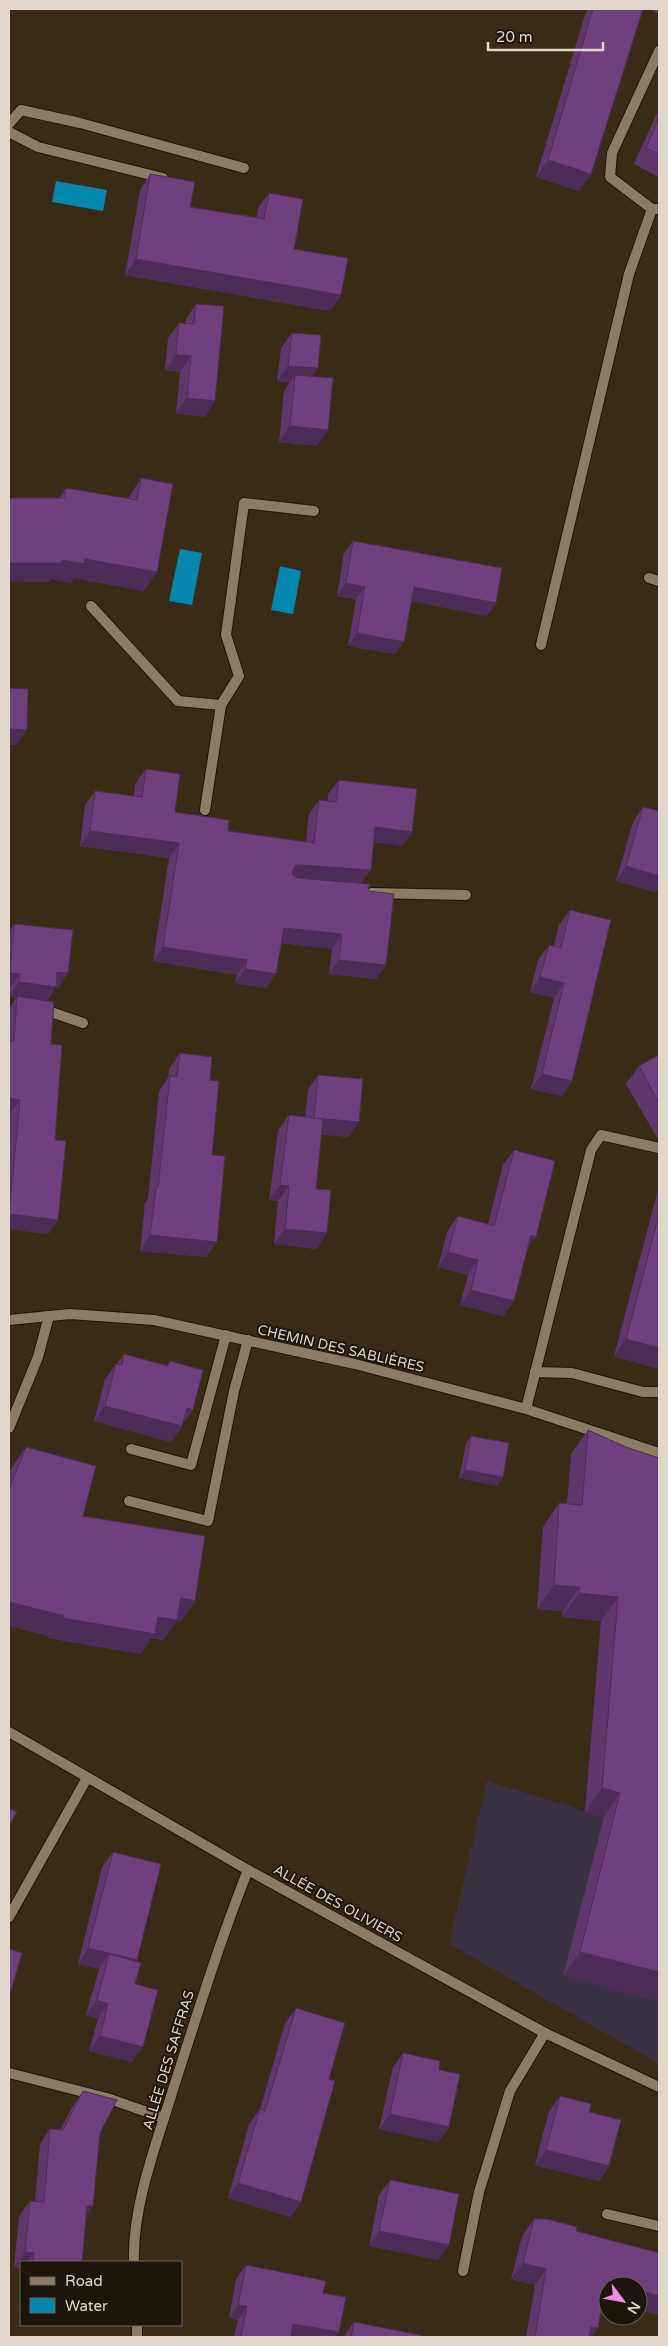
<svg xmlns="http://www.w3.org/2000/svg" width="668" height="2346" font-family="'Varela Round',sans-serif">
  <rect width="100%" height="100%" fill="#3a2b16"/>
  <path fill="#393242" d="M659,1472V2064L449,1944L487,1781L585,1811L613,1473Z"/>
  <g fill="#0587af">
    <path d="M56,181L107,190L103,211L52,202Z"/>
    <path d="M180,549L202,553L192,605L169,601Z"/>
    <path d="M280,566L301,571L293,614L271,610Z"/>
  </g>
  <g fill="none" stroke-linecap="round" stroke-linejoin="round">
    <defs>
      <g id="lane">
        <path d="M9,124L21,110L80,123L244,168"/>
        <path d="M9,132L38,147L163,178"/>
        <path d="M649,578L659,581"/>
        <path d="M91,606L178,701L221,705L239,676L226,635L244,503L314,511"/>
        <path d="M541,645L629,274L652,209"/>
        <path d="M205,810L221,705"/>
        <path d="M372,893L466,895"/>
        <path d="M42,1009L83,1023"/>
        <path d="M535,1372L572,1373L643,1392H659"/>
        <path d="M526,1409L591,1150L601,1135L659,1148"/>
        <path d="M9,1428L38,1357L49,1316"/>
        <path d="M131,1449L191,1465L226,1335"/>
        <path d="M129,1501L208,1521L234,1391L248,1340"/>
        <path d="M9,1917L87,1778"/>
        <path d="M9,2073L107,2098L164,2118"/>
        <path d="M463,2271L479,2192L510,2091L545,2033"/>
      </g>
      <g id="street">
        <path d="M659,51L612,153L610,177L652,209H659"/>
        <path d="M9,1320L70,1314L154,1320L355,1364L526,1409L659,1453"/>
        <path d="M9,1732L248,1870L545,2033L659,2087"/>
        <path d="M607,2214L659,2226"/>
        <path d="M134,2262C132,2207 156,2145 172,2093C196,2018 219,1943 248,1870"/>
        <path d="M137,2325V2337"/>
      </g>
    </defs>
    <use href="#lane" stroke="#211301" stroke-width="12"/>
    <use href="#street" stroke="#211301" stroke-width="12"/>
    <use href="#lane" stroke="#8d7c65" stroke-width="10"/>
    <use href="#street" stroke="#8d7c65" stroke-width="10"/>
  </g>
  <g fill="#60366c">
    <path d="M588,9H643L591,174L579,191L536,177L584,18Z"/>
    <path d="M649,9H659V14Z"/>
    <path d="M659,109V177L634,164Z"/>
    <path d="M150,174L190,207L257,217L258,208L269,193L294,249L341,295L330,311L125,275L140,190Z"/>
    <path d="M196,304L205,417L176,413L180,372L165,370L168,338L179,323H185L186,319Z"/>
    <path d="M292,333L312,377L317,446L279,442L284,391L290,382L277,381L281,348Z"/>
    <path d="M141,478L144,591L74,578L71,583L51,579L49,582L9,581V498H59L66,488L128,499Z"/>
    <path d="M353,541L487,616L411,601L404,642L395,654L348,646L356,599L337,596L344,553Z"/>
    <path d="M146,769L175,812L228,831L306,842L309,814L319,800L328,801V794L339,780L412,832L402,846L374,842L361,883L368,891L386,965L376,979L329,974L332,949L281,943L266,988L235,983L237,975L153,961L169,858L80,846L85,805L95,791L134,796L135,784Z"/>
    <path d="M643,807L659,887L655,892L616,881L633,822Z"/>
    <path d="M570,910L572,1081L562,1096L531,1089L554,998L530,992L538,960L549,945L554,946L559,925Z"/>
    <path d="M14,924L68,973L58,988H55L47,1001L51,1044L58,1220L48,1234L9,1229V1130L10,1114H9V1009L16,998L9,997V932Z"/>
    <path d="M180,1053L210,1080L212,1155L217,1242L206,1257L140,1251L145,1203L148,1199L159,1091L168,1078L169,1069Z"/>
    <path d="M659,1055V1141L626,1084L639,1066Z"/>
    <path d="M318,1075L348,1137L321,1134L316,1189L327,1233L316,1249L274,1244L278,1201L269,1200L278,1130L289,1115L305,1117L308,1090Z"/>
    <path d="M514,1150L536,1237L528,1247L514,1301L503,1316L460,1305L468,1275L438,1267L447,1232L458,1216L488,1224L503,1165Z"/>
    <path d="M659,1186V1369L614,1356Z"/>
    <path d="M124,1354L167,1365L170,1361L183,1424L182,1426L171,1442L94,1421L105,1379L116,1364H117Z"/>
    <path d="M588,1430L626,1447L659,2001L563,1976L604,1817L585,1812L601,1621L562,1617L563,1611L537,1609L543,1527L559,1503L567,1504L571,1454Z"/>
    <path d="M471,1436L503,1477L497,1486L459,1478L466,1444Z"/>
    <path d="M26,1447L83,1516L195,1601L181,1621L177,1620L163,1640L151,1638L141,1654L48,1638L49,1636L9,1626V1475L12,1467Z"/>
    <path d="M113,1852L137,1960L132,2062L89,2051L98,2019L86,2015L99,1969L78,1964L102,1867Z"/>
    <path d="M296,2008L301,2202L290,2217L228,2198L249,2124L260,2109L285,2023Z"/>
    <path d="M403,2053L439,2070L449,2127L438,2142L379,2129L393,2067Z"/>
    <path d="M83,2091L100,2133L86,2217L82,2262H21V2268L14,2267L19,2216L30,2201H35L40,2144L50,2129L60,2130L73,2106Z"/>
    <path d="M560,2096L589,2112L609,2166L599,2181L535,2165L549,2111Z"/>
    <path d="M390,2180L449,2245L438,2260L369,2246L379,2195Z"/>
    <path d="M534,2219L576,2231L608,2286V2302L603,2301L592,2337H526L535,2285L511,2279L522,2236Z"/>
    <path d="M246,2265L323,2293L335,2337H234L238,2320L229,2318L236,2279Z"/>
    <path d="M21,2288V2309H19Z"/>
    <path d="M354,2322L420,2337H343Z"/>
  </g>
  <g fill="#4e2c58">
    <path d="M548,160L591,174L579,191L536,177Z"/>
    <path d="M136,259L341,295L330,311L125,275Z"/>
    <path d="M176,355L191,356L180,372L165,370Z"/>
    <path d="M288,366L318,368L307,384L295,375L290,382L277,381Z"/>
    <path d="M187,398L215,401L205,417L176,413Z"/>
    <path d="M290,426L328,430L317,446L279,442Z"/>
    <path d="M85,559L157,572L144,591L74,578L71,583L51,579L49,582L9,581V563Z"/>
    <path d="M346,583L365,587L356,599L337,596Z"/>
    <path d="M414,587L496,603L487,616L405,600Z"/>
    <path d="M357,633L404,642L395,654L348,646Z"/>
    <path d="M9,729L27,730L16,745H9Z"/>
    <path d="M375,827L412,832L402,846L365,841Z"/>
    <path d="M90,831L179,843L169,858L80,846Z"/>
    <path d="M296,865H300L371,870L360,885L286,880Z"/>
    <path d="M626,866L659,876V887L655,892L616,881Z"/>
    <path d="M284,928L342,934L332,949L273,942Z"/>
    <path d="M163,947L247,960L237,975L153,961Z"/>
    <path d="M339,960L386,965L376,979L329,974Z"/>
    <path d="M245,969L276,974L266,988L235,983Z"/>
    <path d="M57,972L68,973L58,988H55L45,1002L17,996L16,998L9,997L19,982Z"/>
    <path d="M10,973L20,974L9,989V975Z"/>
    <path d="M540,977L564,983L554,998L530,992Z"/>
    <path d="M542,1074L572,1081L562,1096L531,1089Z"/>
    <path d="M9,1098L20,1100L10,1114H9Z"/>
    <path d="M314,1118L359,1122L348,1137L303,1133Z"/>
    <path d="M280,1185L289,1186L278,1201L269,1200Z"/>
    <path d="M9,1214L58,1220L48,1234L9,1229Z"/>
    <path d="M285,1229L327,1233L316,1249L274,1244Z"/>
    <path d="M150,1235L217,1242L206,1257L140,1251Z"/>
    <path d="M531,1235L536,1237L525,1252Z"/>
    <path d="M448,1252L478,1260L468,1275L438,1267Z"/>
    <path d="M471,1290L514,1301L503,1316L460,1305Z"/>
    <path d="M626,1339L659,1348V1369L614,1356Z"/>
    <path d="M105,1406L182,1426L171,1442L94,1421Z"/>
    <path d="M187,1408L193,1410L182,1425Z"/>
    <path d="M465,1470L503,1477L497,1486L459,1478Z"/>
    <path d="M554,1585L580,1587L563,1611L537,1609Z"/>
    <path d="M579,1593L618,1597L601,1621L562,1617Z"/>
    <path d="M181,1598L195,1601L181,1621L177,1620L163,1640L151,1638L141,1654L48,1638L63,1618L158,1617Z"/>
    <path d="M9,1602L64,1616L49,1636L9,1626Z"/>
    <path d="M602,1788L620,1793L604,1817L585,1812Z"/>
    <path d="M88,1948L137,1960L126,1976L109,1954L99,1969L78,1964Z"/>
    <path d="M580,1952L659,1972V2001L563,1976Z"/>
    <path d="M97,2000L108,2004L98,2019L86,2015Z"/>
    <path d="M100,2036L143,2047L132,2062L89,2051Z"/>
    <path d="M390,2114L449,2127L438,2142L379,2129Z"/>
    <path d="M546,2150L609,2166L599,2181L535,2165Z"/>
    <path d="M238,2183L301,2202L290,2217L228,2198Z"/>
    <path d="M87,2206H93L82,2221Z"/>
    <path d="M379,2231L449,2245L438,2260L369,2246Z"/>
    <path d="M25,2252L34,2253L27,2262H21V2268L14,2267Z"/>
    <path d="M523,2263L546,2269L535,2285L511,2279Z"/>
    <path d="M606,2283L620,2286H608V2302L595,2299Z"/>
    <path d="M638,2290L659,2296V2315L638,2310Z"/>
    <path d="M238,2305L247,2306L238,2320L229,2318Z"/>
    <path d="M293,2324L339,2332L335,2337H284Z"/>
    <path d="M591,2327L598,2328L592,2337H584Z"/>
  </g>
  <g fill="#703f7d" stroke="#4e2c58">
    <path d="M593,9H643L591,174L548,160Z"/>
    <path d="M659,118V154L646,148Z"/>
    <path d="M150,174L195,182L190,207L264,219L269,193L303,199L294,249L348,258L341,295L136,259Z"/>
    <path d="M196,304L224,306L215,401L187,398L191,356L176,355L179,323L194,324Z"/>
    <path d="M292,333L321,335L318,368L288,366Z"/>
    <path d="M295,375L333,378L328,430L290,426Z"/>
    <path d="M141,478L173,484L157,572L85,559L84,564L62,560V563H9V498H64L66,488L137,500Z"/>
    <path d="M353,541L502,568L496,603L414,587L404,642L357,633L365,587L346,583Z"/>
    <path d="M9,688L28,689L27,730L9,729Z"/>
    <path d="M146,769L180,774L175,812L229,820L228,831L314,843L319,800L336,802L339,780L417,789L412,832L375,827L371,870L300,865H296L292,870L293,875L298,878L369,884L368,891L394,894L386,965L339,960L342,934L284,928L276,974L245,969L247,960L163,947L179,843L90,831L95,791L142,797Z"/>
    <path d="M643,807L659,811V876L626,866Z"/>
    <path d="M570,910L611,920L572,1081L542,1074L564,983L540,977L549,945L561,948Z"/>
    <path d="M14,924L73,930L68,973L57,972L56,987L19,982L20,974L10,973Z"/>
    <path d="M17,996L54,1002L51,1044L62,1045L55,1140L66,1141L58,1220L9,1214L20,1100L9,1098V1041H14Z"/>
    <path d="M180,1053L212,1057L210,1080L219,1081L212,1155L225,1156L217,1242L150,1235L156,1188H158L170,1076L177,1077Z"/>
    <path d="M659,1055V1103L639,1066Z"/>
    <path d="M318,1075L363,1079L359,1122L314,1118Z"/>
    <path d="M289,1115L323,1119L316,1189L331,1190L327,1233L285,1229L289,1186L280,1185Z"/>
    <path d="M514,1150L555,1161L536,1237L531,1235L514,1301L471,1290L478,1260L448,1252L458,1216L494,1226Z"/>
    <path d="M659,1215V1348L626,1339Z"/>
    <path d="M124,1354L168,1366L170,1361L203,1370L193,1410L187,1408L182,1426L105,1406L116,1364L122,1365Z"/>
    <path d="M588,1430L626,1447L659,1458V1972L580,1952L620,1793L602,1788L618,1597L579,1593L580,1587L554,1585L559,1503L582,1505Z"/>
    <path d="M471,1436L509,1443L503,1477L465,1470Z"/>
    <path d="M26,1447L96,1466L83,1516L205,1536L195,1601L181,1598L177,1620L158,1617L155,1634L63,1618L64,1616L9,1602V1489Z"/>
    <path d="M9,1808L17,1812L9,1826Z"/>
    <path d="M113,1852L161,1864L137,1960L88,1948Z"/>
    <path d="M9,1949L22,1953L9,1997Z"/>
    <path d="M109,1954L141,1963L135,1984L158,1990L143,2047L100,2036L108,2004L97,2000Z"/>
    <path d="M296,2008L345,2023L329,2079L335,2081L301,2202L238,2183L260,2109L265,2111Z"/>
    <path d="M403,2053L440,2061L439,2070L460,2074L449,2127L390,2114Z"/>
    <path d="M83,2091L117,2100L100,2133L93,2206H87L82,2262H33L34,2253L25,2252L30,2201L44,2202L50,2129L63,2130Z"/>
    <path d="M560,2096L591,2104L589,2112L621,2120L609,2166L546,2150Z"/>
    <path d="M390,2180L459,2194L449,2245L379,2231Z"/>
    <path d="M534,2219H547L577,2227L576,2231L659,2253V2296L638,2290V2286H620L606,2283L598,2328L591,2327L589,2337H535L546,2269L523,2263Z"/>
    <path d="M246,2265L326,2281L323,2293L346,2297L339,2332L293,2324L291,2337H241L247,2306L238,2305Z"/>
    <path d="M354,2322L420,2335V2337H351Z"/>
  </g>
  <g text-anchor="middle" stroke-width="4" stroke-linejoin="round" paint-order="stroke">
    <g font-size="14" fill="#e1d7cb" stroke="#1b150c">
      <text transform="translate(341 1348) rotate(13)" y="5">CHEMIN DES SABLIÈRES</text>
      <text transform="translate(338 1903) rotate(29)" y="5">ALLÉE DES OLIVIERS</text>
      <text transform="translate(168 2060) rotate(-73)" y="5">ALLÉE DES SAFFRAS</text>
    </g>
  </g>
  <rect width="668" height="2346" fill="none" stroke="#e1d7cb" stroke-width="20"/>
  <rect x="20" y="2261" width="162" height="65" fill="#1b150c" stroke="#6a6358"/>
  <rect x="30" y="2277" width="25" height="8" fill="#8d7c65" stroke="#6a6358"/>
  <text x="65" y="2286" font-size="15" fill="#e1d7cb">Road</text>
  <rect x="30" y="2298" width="25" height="15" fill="#0587af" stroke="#6a6358"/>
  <text x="65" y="2311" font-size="15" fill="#e1d7cb">Water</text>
  <g transform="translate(623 2301) rotate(122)"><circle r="24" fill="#1b150c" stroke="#6a6358"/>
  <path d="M0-4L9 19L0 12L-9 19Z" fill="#f987e9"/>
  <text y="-8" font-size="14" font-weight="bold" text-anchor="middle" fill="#e1d7cb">N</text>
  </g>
  <path d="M488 42v8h115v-8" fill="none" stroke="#e1d7cb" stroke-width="2.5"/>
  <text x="496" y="42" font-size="15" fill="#e1d7cb" stroke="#1b150c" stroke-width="4" paint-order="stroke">20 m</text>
</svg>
